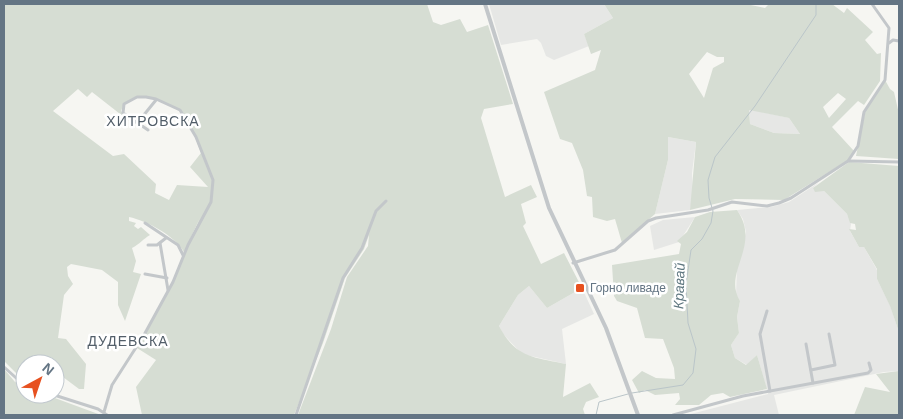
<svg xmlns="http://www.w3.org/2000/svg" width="903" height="419" font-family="Helvetica,sans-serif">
  <rect width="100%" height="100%" fill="#f6f6f2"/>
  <g fill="#e6e7e5">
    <path d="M489,4H604L613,18L584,34L589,46L554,60L546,56L541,43L537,39L501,45Z"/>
    <path d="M749,109L789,118L800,134L774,133L750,124Z"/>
    <path d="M668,137L696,142L692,173L693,195L690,210L655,214L668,160Z"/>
    <path d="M818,183L813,188L824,191L847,214L851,224L850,231L859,247H864L877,270V279L890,305L899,332V371L884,372L774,395L779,415H687L768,394L757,355L747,365L735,358L731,345L739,333L737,317L740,301L736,295L737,267L746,232L743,219L737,210L771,207L789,202Z"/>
    <path d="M695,217L679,242L654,250L650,226L663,220Z"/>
    <path d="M529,286L547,308L582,288L594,314L562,329L566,364L522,354L503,334L499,326L518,295Z"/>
  </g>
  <g fill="#d6ddd3" fill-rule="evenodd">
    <path d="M4,4H427L433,22L441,25L460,19L467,32L488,25L513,104L484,109L481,118L505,197L531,185L537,197L521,204L526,223L523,226L541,264L564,253L582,288L547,308L529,286L518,295L499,326C516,358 533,357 566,364L563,397L590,383L599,397L586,402L583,409L585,415H298L331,329L347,277L368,246L369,235L364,249L345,278L323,343L294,415H142L136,387L156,360L137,348L171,287L200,218L184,252C174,235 147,221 129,217V221L136,223L134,226L138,229L141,227L150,235C143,239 140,244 132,248L136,261L133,272L141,274L125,321L118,305V282L102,270L71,264L67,267L68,276L73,284L64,295L58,338L66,339L86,364L84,389H79L55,371V364H25L24,381L4,361ZM78,89L87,97L92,92L129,121L121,111C129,85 169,101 183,114C189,120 198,144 201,153L190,167L208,187L177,185L169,200L155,193L156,184L124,154L113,156L53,111Z"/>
    <path d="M604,4H746L765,8L769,4H832L844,13L847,8L873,32L865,40L877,54L881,53L880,81L864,105L858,101L832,127L854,151L848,160L784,200L735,199L690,210L696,142L668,137V160L655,214L622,243L615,219L607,221L593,217L592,197L587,196L583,170L572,143L560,139L544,92L595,70L601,50L591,54L584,34L613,18ZM707,52L717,57H724V62L713,68L704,98L689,74ZM838,93L846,99L829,118L823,107ZM749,110L789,118L800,134L774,133L750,124Z"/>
    <path d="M885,80L890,89L894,92L899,114V159L856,156L866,108Z"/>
    <path d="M849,162L899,166V332L890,306L877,279V269L864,247H859L849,229L856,230L855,224L850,223L847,214L824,191L815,192L813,188Z"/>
    <path d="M737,210C762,246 722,272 740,301L737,317L739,333L731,345L735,358L746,365L757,355L767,389L730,397L723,393L711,395L699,405H675L680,399L679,393L655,395L645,390L639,393L632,380L642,371L656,378L675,379L674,368L663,339L645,338L637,308L617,301L614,296L612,265L679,254L681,244L677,241L687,232L695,217L710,212Z"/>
    <path d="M4,369L15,382L25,386V394H44L101,415H4Z"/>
    <path d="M899,371V415H854L865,387L890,392L876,374Z"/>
  </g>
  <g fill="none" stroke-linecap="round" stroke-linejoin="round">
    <g stroke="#bac5c9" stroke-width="1">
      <path d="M632,393L683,385L693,373L696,349L688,323L686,284L691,250L702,239L711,223L713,211L709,198L708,180L715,157L755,106L816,15V4"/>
      <path d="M596,415L599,402L628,394"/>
    </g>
    <g stroke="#c3c7ca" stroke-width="3">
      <path d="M889,43L893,40L899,41"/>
      <path d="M135,122L143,116L156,100"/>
      <path d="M849,161L899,162"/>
      <path d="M145,223L178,245L183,255"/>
      <path d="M160,243L168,290"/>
      <path d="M148,245H157L166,238"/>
      <path d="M573,263L615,250L648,221L656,218L708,210L732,202L767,206L779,203L791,198L848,161L858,146L864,112L885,80L889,28L872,4"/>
      <path d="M145,274L167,278"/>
      <path d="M767,311L760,334L770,391"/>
      <path d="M806,344L813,383"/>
      <path d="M4,367L25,386"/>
      <path d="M811,370L835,365L829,334"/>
      <path d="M51,394L98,409L107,415"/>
      <path d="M104,412L112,385L144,335L173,282L188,245L211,202L213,180L196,137L180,110L156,99L146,97H137L124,104L123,113L148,130"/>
      <path d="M296,415L343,278L362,248L376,211L386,201"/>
      <path d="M673,415L743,396L868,373L871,370L869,363"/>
    </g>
    <path stroke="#c3c7ca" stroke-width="4" d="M485,4L549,208L606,328L638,415"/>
  </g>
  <rect fill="#e75120" stroke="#fff" stroke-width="2" x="575" y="283" width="10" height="10" rx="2.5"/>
  <g text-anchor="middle" stroke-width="5" stroke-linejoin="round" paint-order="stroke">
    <g font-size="12" fill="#647584" stroke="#fff" text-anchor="start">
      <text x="590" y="292">Горно ливаде</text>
    </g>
    <g font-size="14" letter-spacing="1" fill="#525e69" stroke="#fff">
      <text x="153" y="126">ХИТРОВСКА</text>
      <text x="128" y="346">ДУДЕВСКА</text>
    </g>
    <g font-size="14" font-style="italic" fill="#5f7780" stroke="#fff">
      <text transform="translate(679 286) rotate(-88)" y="5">Кравай</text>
    </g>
  </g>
  <rect width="903" height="419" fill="none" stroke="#647584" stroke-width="10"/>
  <g transform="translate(40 379) rotate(40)"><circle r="24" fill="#ffffff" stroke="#c1c8ce"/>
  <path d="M0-4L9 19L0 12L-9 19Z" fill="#e75120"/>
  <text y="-8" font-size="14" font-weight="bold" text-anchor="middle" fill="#647584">N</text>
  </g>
</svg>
